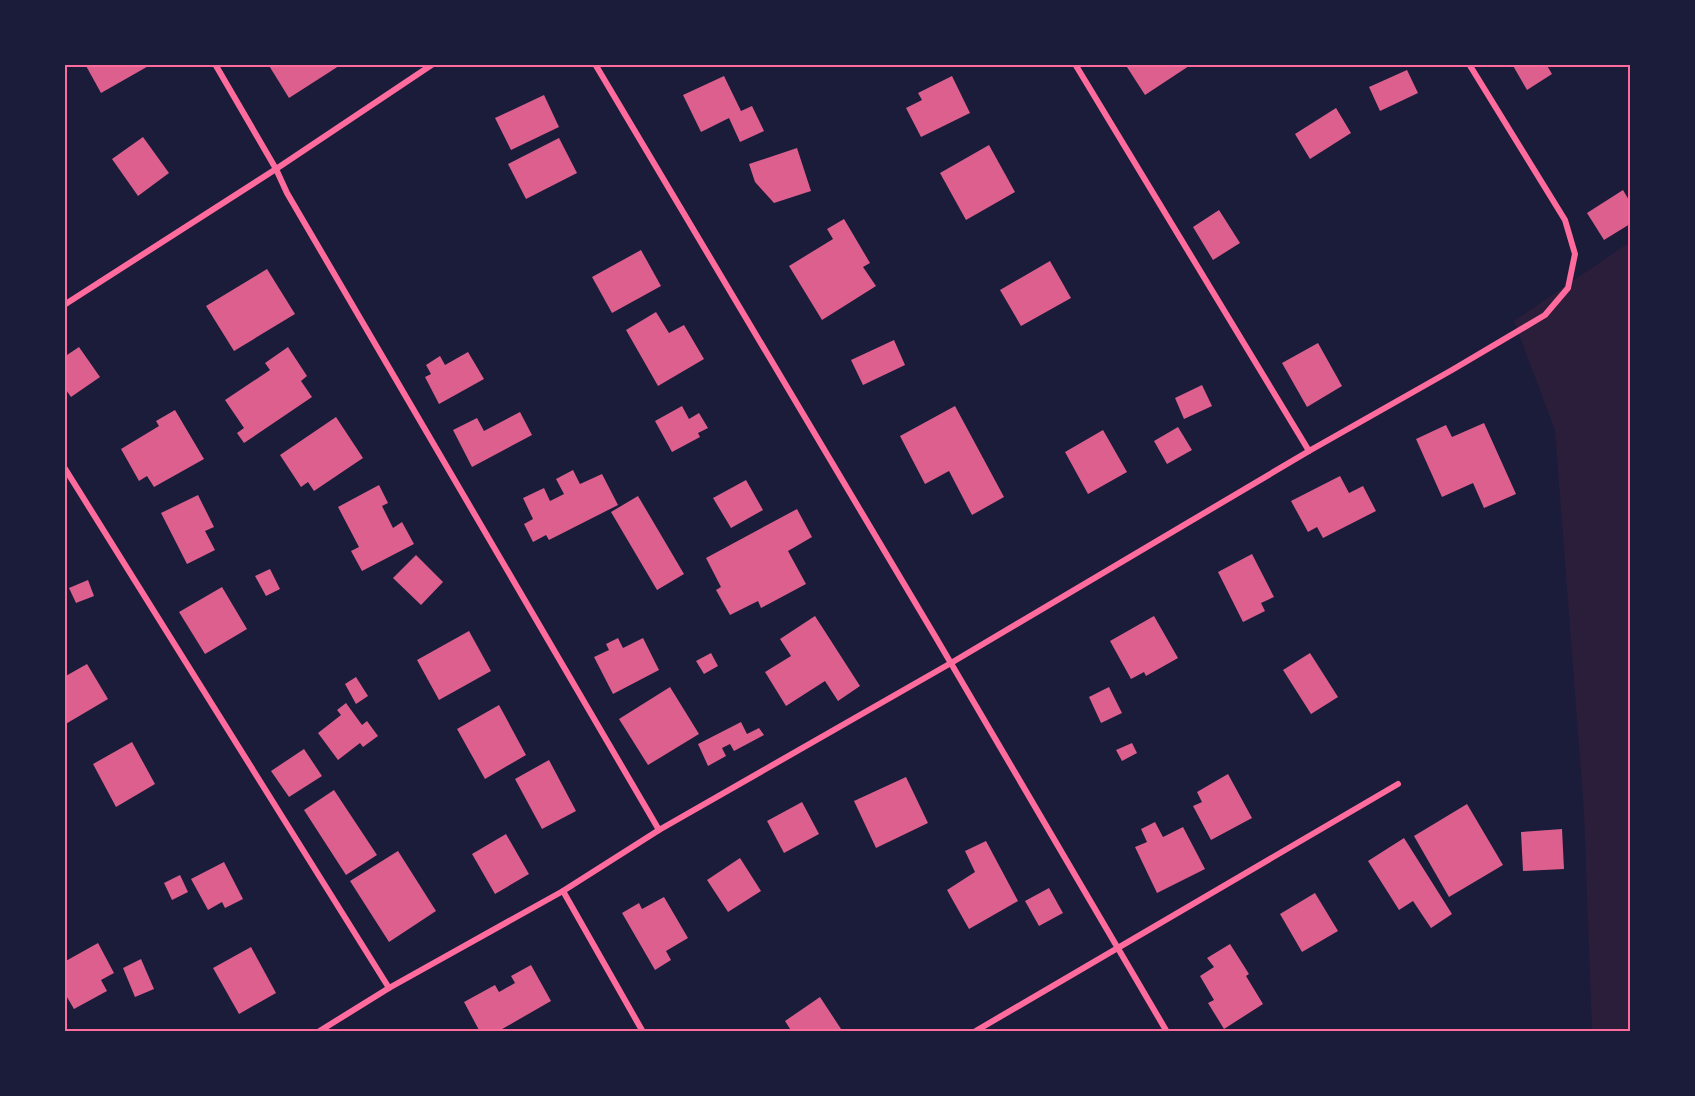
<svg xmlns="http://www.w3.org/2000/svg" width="1695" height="1096" font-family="'PT Sans',sans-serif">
  <rect width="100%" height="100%" fill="#1b1b3a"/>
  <path fill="#2a1e3b" d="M1630,242V1031H1592L1584,812L1555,430L1514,321Z"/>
  <g fill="#dd5f8e">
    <path d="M85,64H152L101,93Z"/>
    <path d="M268,64H342L289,98Z"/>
    <path d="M1125,64H1192L1145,95Z"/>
    <path d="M1512,64H1546L1552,74L1527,90Z"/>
    <path d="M1407,70L1418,93L1380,111L1369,87Z"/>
    <path d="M724,76L741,111L752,106L764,131L740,142L729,118L701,132L683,95Z"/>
    <path d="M952,76L970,113L921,137L906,108L922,100L918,93Z"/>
    <path d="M544,95L559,127L511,150L495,118Z"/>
    <path d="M1336,108L1351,133L1310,159L1295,134Z"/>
    <path d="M143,137L169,173L138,196L112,159Z"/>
    <path d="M559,138L577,173L526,199L508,164Z"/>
    <path d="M989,145L1015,192L966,220L940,173Z"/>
    <path d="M797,148L811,191L774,203L755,182L749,164Z"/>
    <path d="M1623,190L1630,202V224L1604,240L1587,213Z"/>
    <path d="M1219,210L1240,243L1213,260L1193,227Z"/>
    <path d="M844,219L870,263L863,267L876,286L822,320L789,266L833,239L827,229Z"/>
    <path d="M641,250L661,286L612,313L592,277Z"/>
    <path d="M1050,261L1071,298L1021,326L1000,290Z"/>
    <path d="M267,269L295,314L234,351L206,306Z"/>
    <path d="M656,312L669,333L684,325L704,359L658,386L626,330Z"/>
    <path d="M894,340L905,365L863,385L851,360Z"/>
    <path d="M1318,343L1342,386L1307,407L1282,363Z"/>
    <path d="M79,347L100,377L71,397L64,387V357Z"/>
    <path d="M288,347L307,376L301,381L312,397L244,443L237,433L244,428L225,400L270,370L265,363Z"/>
    <path d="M468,352L484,379L439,404L425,377L431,374L426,365L440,356L445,365Z"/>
    <path d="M1202,385L1212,406L1184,419L1175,398Z"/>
    <path d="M682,406L689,419L699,413L708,428L698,433L700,437L672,452L655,421Z"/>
    <path d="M955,406L1004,497L972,515L949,471L925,484L900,436Z"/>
    <path d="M175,410L204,459L154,487L147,476L139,481L121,449L159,426L156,421Z"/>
    <path d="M520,412L532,435L472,467L453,430L477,418L484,431Z"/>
    <path d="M336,417L363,458L314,491L308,482L301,487L280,455Z"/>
    <path d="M1484,423L1516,494L1484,508L1473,483L1442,497L1416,439L1446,425L1452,437Z"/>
    <path d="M1178,427L1192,450L1167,464L1154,441Z"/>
    <path d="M1103,430L1127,472L1088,494L1065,452Z"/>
    <path d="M573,470L580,484L602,474L618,505L549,540L546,535L533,542L524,524L533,519L523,498L544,488L550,501L564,494L556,479Z"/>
    <path d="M1340,476L1349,493L1363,486L1376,511L1323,538L1317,527L1308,532L1291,501Z"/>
    <path d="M746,480L763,510L731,528L713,498Z"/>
    <path d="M379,485L388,503L382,506L393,528L402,522L414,544L362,571L351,551L359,547L338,507Z"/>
    <path d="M198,495L214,527L205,531L215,550L187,564L161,513Z"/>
    <path d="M638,496L684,574L657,590L611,512Z"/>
    <path d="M797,509L812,537L788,551L806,584L761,608L758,601L730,615L716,590L721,587L706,558Z"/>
    <path d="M1252,554L1274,597L1261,603L1265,611L1243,622L1218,572Z"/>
    <path d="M416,555L443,582L421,605L393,578Z"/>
    <path d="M270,569L280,589L266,596L255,576Z"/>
    <path d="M88,580L94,596L76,603L69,588Z"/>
    <path d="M222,587L247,629L205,654L179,612Z"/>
    <path d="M815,616L860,686L838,701L825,681L786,706L765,672L791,656L780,639Z"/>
    <path d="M1154,616L1178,658L1146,676L1144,672L1131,679L1110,641Z"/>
    <path d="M469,631L491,671L439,700L417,660Z"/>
    <path d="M618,638L623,648L643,638L659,670L613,694L594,657L609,650L606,644Z"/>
    <path d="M711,653L718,666L704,674L696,661Z"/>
    <path d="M1310,653L1338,697L1311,714L1283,670Z"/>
    <path d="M87,664L108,699L64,725V677Z"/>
    <path d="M356,677L368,696L356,704L345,684Z"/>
    <path d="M670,687L699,734L648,765L619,719Z"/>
    <path d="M1109,687L1122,713L1101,723L1089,697Z"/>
    <path d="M346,703L362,725L367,721L378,736L363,747L360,743L338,760L318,733L341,715L337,710Z"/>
    <path d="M499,705L526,755L485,779L457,729Z"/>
    <path d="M741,722L747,734L759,728L764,735L734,751L730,744L722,748L726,756L708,766L698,744Z"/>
    <path d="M132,742L155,784L116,807L93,764Z"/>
    <path d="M1132,743L1137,753L1122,761L1116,750Z"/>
    <path d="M304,749L322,776L289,797L271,771Z"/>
    <path d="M549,760L576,811L542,829L515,779Z"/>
    <path d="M1228,774L1252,818L1211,840L1193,806L1202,802L1197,792Z"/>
    <path d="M906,777L928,823L876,848L854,801Z"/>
    <path d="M334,790L377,855L346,875L304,810Z"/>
    <path d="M802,802L819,834L784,853L767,821Z"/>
    <path d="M1467,804L1503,865L1449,897L1414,836Z"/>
    <path d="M1155,822L1163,837L1183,827L1205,869L1157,893L1135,847L1147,842L1141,829Z"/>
    <path d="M1562,829L1564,869L1523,871L1521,832Z"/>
    <path d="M506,834L529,874L495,894L472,854Z"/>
    <path d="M1404,838L1452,914L1431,928L1413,901L1399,910L1368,861Z"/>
    <path d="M986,841L1018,901L969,929L947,890L975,872L965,851Z"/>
    <path d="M398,851L436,911L389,942L350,881Z"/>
    <path d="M740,858L761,891L728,912L707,880Z"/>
    <path d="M224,862L243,899L225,908L222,902L208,910L191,879Z"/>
    <path d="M180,875L188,892L172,900L164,883Z"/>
    <path d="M1049,888L1063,913L1039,926L1025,901Z"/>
    <path d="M1315,893L1338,931L1302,952L1280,914Z"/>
    <path d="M664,897L688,938L666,951L671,960L655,970L622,913L639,903L642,909Z"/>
    <path d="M98,943L114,973L101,980L107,991L74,1009L64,992V962Z"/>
    <path d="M1230,944L1249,974L1246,976L1263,1004L1224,1029L1208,1003L1214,1000L1200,976L1214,967L1207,958Z"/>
    <path d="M251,947L276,993L239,1014L213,968Z"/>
    <path d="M141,959L154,989L135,997L123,968Z"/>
    <path d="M531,965L551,1001L497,1032H480L464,1002L495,985L499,992L515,983L511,976Z"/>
    <path d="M820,997L843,1032H792L785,1021Z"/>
  </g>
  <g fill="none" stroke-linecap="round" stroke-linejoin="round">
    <g stroke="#ff6b9d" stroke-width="6">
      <path d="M215,64L276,169L287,193L659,830"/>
      <path d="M595,64L935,636L1167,1032"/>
      <path d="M1075,64L1309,451"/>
      <path d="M64,305L276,169L433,64"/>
      <path d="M64,467L389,988"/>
      <path d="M563,891L643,1032"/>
      <path d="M318,1032L389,988L563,891L659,830L951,663L1309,451L1452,370L1545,315L1568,288L1575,254L1565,220L1469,64"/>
      <path d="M974,1032L1398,784"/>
    </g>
  </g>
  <rect width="1695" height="1096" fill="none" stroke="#1b1b3a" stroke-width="132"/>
  <rect x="66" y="66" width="1563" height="964" fill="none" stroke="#ff6b9d" stroke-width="2"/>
</svg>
